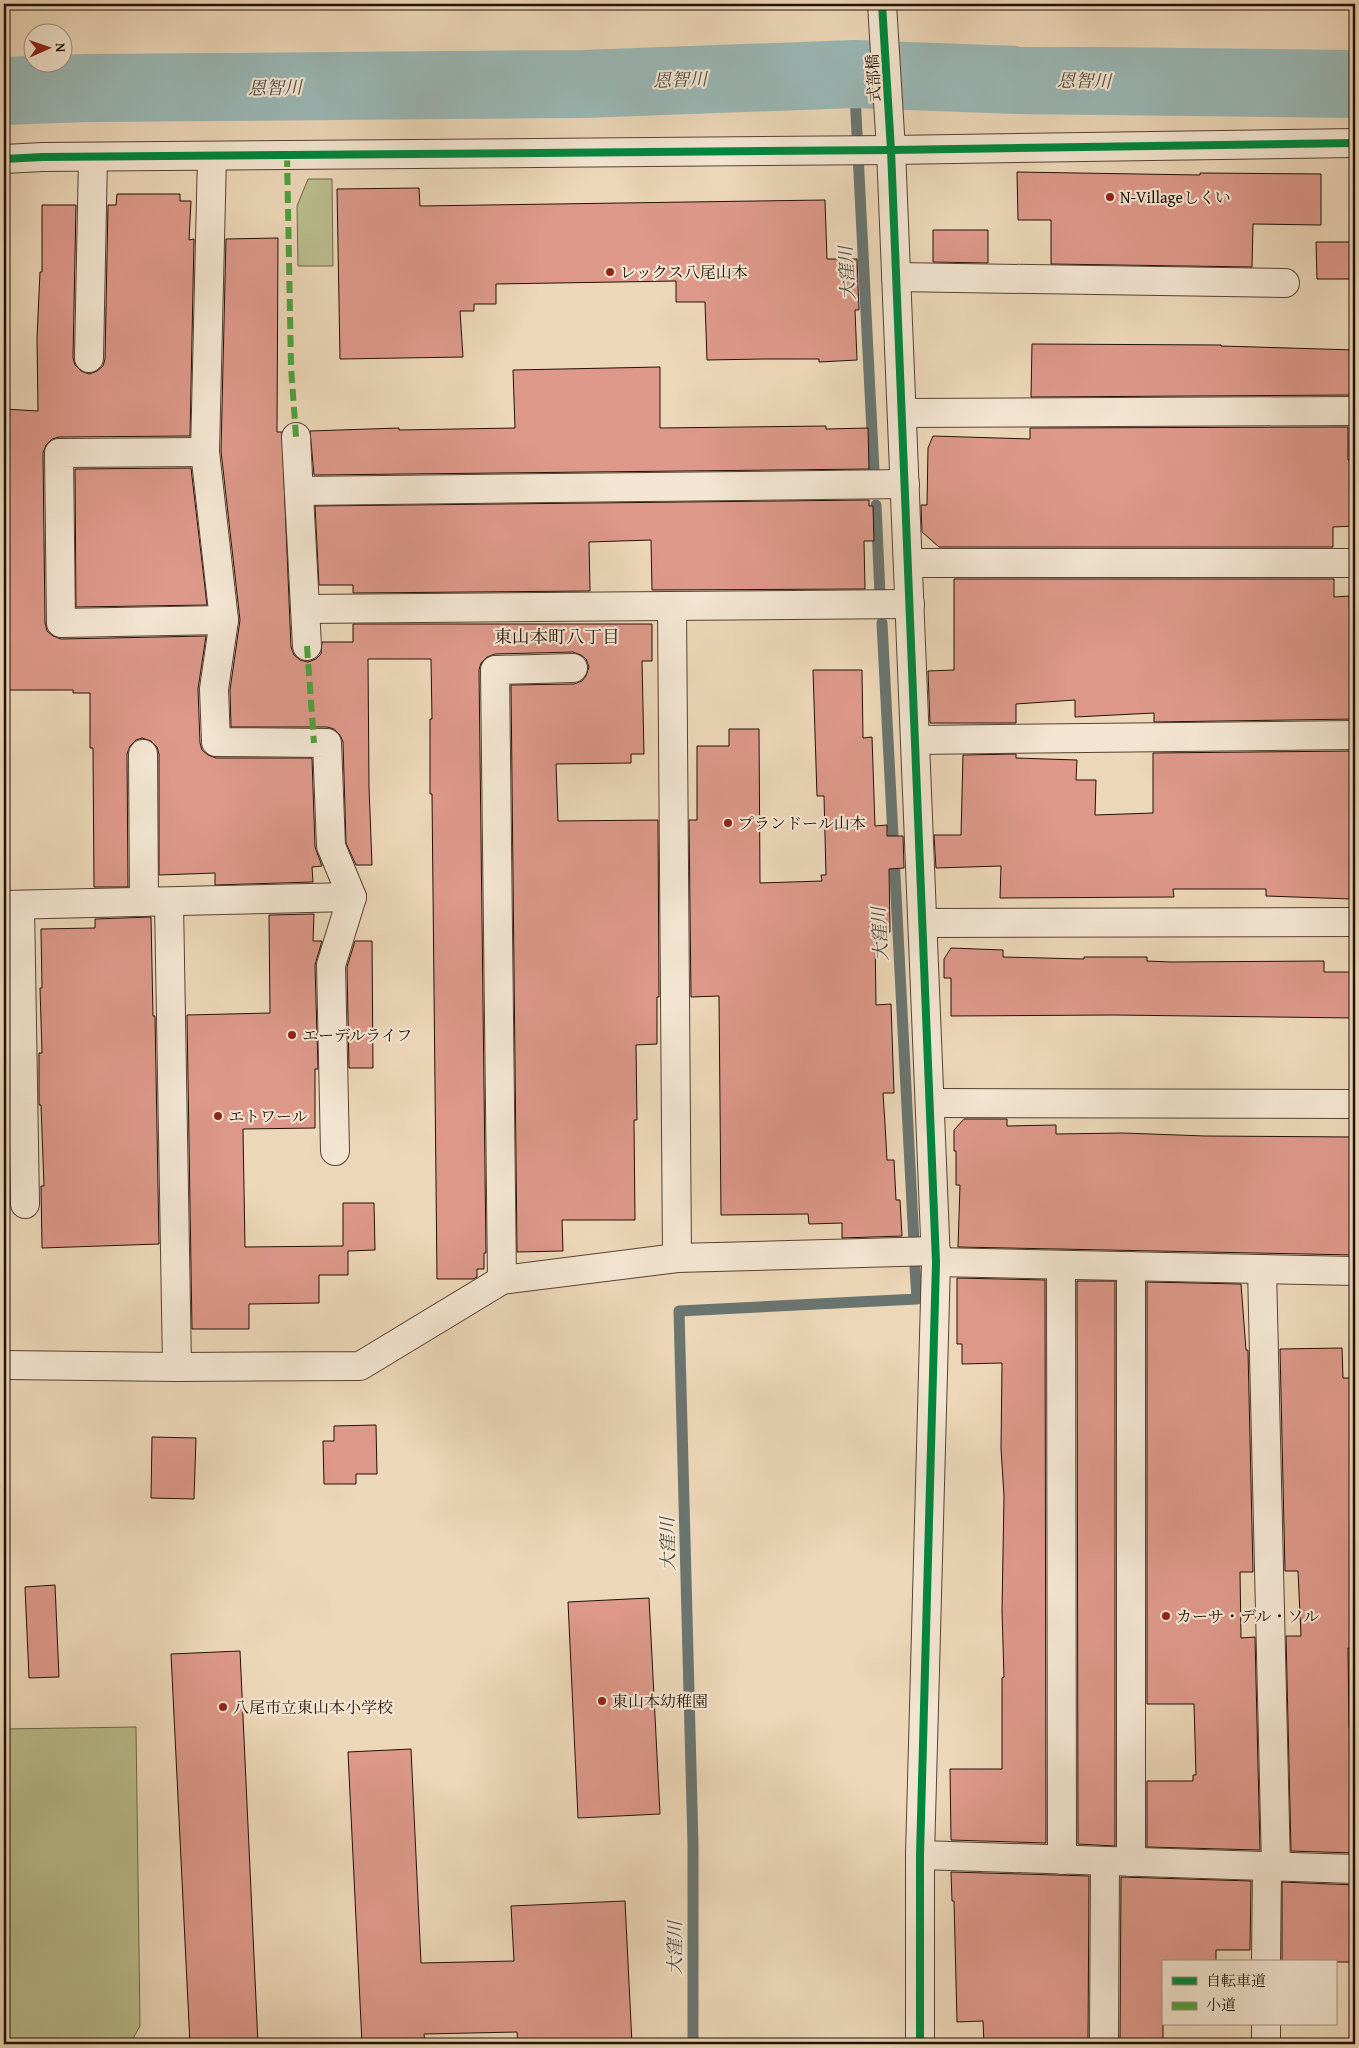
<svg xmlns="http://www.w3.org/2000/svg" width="1359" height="2048" font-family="'Gentium Book Plus','Noto Serif JP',serif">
  <rect width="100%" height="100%" fill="#ecd7b8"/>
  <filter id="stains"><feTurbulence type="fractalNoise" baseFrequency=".004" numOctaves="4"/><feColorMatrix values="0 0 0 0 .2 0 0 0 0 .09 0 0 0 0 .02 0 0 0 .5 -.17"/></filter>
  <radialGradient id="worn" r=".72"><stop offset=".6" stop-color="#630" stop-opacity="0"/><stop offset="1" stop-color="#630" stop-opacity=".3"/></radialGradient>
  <g fill="#babd8d" stroke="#6e674a">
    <path d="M308,179H332L333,266H298L297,206Z"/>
    <path d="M136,1727L140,2026L130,2044H4V1729Z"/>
  </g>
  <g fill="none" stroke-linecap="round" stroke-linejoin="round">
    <g stroke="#6a7570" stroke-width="11">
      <path d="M854,74L874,471"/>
      <path d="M876,505L880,594"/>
      <path d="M882,623L914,1243"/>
      <path d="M693,2044V1845L679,1311L917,1299L915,1268"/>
    </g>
    <path stroke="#9ab8b6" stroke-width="68" d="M4,91L87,88L584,84L854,74L1017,80L1355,84"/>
  </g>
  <g fill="#dd988a" stroke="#231107">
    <path d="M1017,172L1200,175V173L1321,174V225L1253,224L1252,267L1051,264V220H1018Z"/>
    <path d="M419,188L420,206L825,200L827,259H857L859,310H855L857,360L819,362V359H763L707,360L705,302H676V281L496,284V304H474V311H460L463,357L340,359L337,189Z"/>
    <path d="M117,194H180V201H191L189,240L194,239L190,436L59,437L52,439L46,445L43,453L45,623L47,631L53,636L61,639L206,636L198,689L200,743L202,750L208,755L216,758H312L315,847L322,866L312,867L313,882L215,885V873L159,875V754L157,747L151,741L142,738L136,740L130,746L127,754L128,887H94L93,748H90V693H73V690H4V409L38,411L37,338L40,272H42V205H76L73,358L75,365L81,371L89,374L97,371L103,366L105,359L108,205H116Z"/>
    <path d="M933,230H988V263L933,262Z"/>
    <path d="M278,238L277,432H282L291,647L294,655L300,660L308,662L316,659L321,654L322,642H353V624H652V661H642L644,754H631V763L556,764L558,821L658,820L659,997H657V1044L636,1045L637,1120H634L635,1220H562L563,1251L517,1252L511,685L574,684L582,681L586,676L589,667L586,659L581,655L573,652L495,654L487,657L481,663L479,670L486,1253H484V1269H477V1277L473,1279H437L432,794H430V719H432L431,659H368L369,787L372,865H356L346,843L343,742L340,735L334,729L327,727H231L230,690L240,620L221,451L226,239Z"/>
    <path d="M1316,242H1355V279H1317Z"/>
    <path d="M1032,344L1221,345V346L1355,350V395L1031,397Z"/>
    <path d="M660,367V428L826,426V429L868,428L869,469L314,475L310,431L399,428V430L515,428L513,370Z"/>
    <path d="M1348,427V460H1355V526L1333,527V547H939L922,532L921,505H927L928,448L933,436L1030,439V428Z"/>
    <path d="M191,468L207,605L76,607L75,469Z"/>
    <path d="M869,500V506H873L874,541H864L865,589L652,590L651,540L589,542L590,591L353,593V585H319L315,506Z"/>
    <path d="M954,579H1334V597L1349,596L1351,652L1355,651V719L1154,722V713L1075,717V700L1016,704V723H930L928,671L954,670Z"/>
    <path d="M813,670H862L863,738L872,737L875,826L887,825V836H903L904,868L889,869L890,932H875L876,1005L891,1004L894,1093H883L885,1124L887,1160H894L896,1200H900L902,1236L842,1238V1223L809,1224L808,1214L721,1215L719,996L691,997L689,820H697V746H729V729H759L760,883L822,881L821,875H826L824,796H817Z"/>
    <path d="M1355,751V823H1351V899L1266,896V889H1173L1174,897L1000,898L1001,866L936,868L934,835H961L963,755L1016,754V758L1077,760L1076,780H1096L1095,815L1153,813V753Z"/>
    <path d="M314,914L313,941H322L315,965L318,1069H315V1128L243,1129L245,1247L343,1246V1203H374L375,1250L348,1251V1275H319V1303L249,1304V1329H192L187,1015L270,1013L269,915Z"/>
    <path d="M151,917L153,1016H155L159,1244L42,1248L41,1186H44L41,1105H39V1053H42L40,988H42L41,929L95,928V919Z"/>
    <path d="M355,941H372L373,1068H349L347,967Z"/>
    <path d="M951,948L1003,950V957L1084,959V957H1147V961L1171,962L1324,961V972H1355V1018L1114,1015L951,1016V978H944V959Z"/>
    <path d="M964,1119H1007V1126L1056,1125V1134L1123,1133L1205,1136L1355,1137V1255L958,1247L960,1185H956V1151H954V1130Z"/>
    <path d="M957,1278L1045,1280L1046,1843L951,1840L950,1769H1002V1678L1004,1677L1002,1611L1004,1496L1001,1449L1002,1363L962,1364V1344H957Z"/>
    <path d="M1077,1281H1115V1846L1078,1844Z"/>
    <path d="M1147,1282L1241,1284L1246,1350H1248L1253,1572H1240L1241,1638L1255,1637L1260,1850L1147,1847V1781H1193V1775H1196L1194,1704H1147Z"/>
    <path d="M1342,1348L1343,1378H1355V1648H1348L1349,1728H1355V1853L1291,1851L1286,1636H1301L1298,1571H1285L1280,1349Z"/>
    <path d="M376,1425L377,1474H356V1484H324L323,1441H334V1426Z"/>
    <path d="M152,1437L196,1438L194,1499L151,1498Z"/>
    <path d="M55,1585L59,1677L29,1678L25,1587Z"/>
    <path d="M649,1598L660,1814L578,1818L568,1602Z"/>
    <path d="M240,1651L258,2044H190L171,1654Z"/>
    <path d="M411,1749L421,1963L514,1961L511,1906L625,1901L632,2044H518L517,2032L424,2034L425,2044H362L348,1752Z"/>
    <path d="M951,1872L1089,1876L1088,2044H984L983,2021L957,2022L954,1901H952Z"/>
    <path d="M1121,1877L1251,1881L1250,1950H1216V1962H1163V2044H1120Z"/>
    <path d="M1282,1882L1355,1885V1962H1282Z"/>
  </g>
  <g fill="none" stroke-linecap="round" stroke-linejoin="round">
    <defs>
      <g id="minor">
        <path d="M882,4L891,150L936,1262L920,1855V2044"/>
        <path d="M212,156L205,452L224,620L214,689L216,742L327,743L331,846L352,897L331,965L335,1151"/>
        <path d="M4,159L43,157L891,150L1355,143"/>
        <path d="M896,277L1285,283"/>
        <path d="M89,358L93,157"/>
        <path d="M902,413L1355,411"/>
        <path d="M296,437L307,646"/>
        <path d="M205,452L59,453L61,623L224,620"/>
        <path d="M299,491L905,484"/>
        <path d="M908,563H1355"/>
        <path d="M672,606L677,1258"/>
        <path d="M305,609L910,604"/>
        <path d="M915,740L1355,735"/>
        <path d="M143,754L144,902"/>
        <path d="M169,902L177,1367"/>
        <path d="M4,905L352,897"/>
        <path d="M20,905L25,1204"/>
        <path d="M923,923L1355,922"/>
        <path d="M931,1103L1355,1104"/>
        <path d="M936,1262L1355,1271"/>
        <path d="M1061,1265L1062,1860"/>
        <path d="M1131,1266V1862"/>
        <path d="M1262,1269L1276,1867"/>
        <path d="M502,1280L495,670L573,668"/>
        <path d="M4,1365L177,1367L360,1366L502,1280L677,1258L936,1251"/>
        <path d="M920,1855L1355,1869"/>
        <path d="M1266,1962L1267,1867"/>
        <path d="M1104,2044L1105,1861"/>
        <path d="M1266,2044V2024"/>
      </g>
    </defs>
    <use href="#minor" stroke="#554233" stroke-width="30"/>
    <use href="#minor" stroke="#f3e5d1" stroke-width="28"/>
    <g stroke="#50a03d" stroke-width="6" stroke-dasharray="12 6" stroke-linecap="butt">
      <path d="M287,155L291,366L296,437"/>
      <path d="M307,646L314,743"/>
    </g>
    <defs>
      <g id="cycleway">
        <path d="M882,4L891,150L936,1262L920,1855V2044"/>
        <path d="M4,159L43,157L891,150L1355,143"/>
      </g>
    </defs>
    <use href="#cycleway" stroke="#f3e5d1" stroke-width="11"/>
    <use href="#cycleway" stroke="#00873e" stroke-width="8"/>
  </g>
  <g fill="#8f2418" stroke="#f3e5d1" stroke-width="2">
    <circle cx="1110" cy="197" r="5"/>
    <circle cx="610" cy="272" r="5"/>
    <circle cx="728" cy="823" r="5"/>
    <circle cx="292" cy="1035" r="5"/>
    <circle cx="218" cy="1116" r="5"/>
    <circle cx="1166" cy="1616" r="5"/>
    <circle cx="602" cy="1701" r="5"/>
    <circle cx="223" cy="1707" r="5"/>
  </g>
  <g text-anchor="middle" stroke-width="4.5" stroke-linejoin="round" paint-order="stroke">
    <g font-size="16" fill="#231107" stroke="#f3e5d1">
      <text transform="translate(873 78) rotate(-93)" y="6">式部橋</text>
    </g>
    <g font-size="16" fill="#231107" stroke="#f3e5d1" text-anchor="start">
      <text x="1120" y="203">N-Villageしくい</text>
      <text x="620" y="278">レックス八尾山本</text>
      <text x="738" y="829">プランドール山本</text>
      <text x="302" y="1041">エーデルライフ</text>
      <text x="228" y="1122">エトワール</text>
      <text x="1176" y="1622">カーサ・デル・ソル</text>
      <text x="612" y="1707">東山本幼稚園</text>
      <text x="233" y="1713">八尾市立東山本小学校</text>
    </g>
    <g font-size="18" font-style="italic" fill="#4d4b44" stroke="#f3e5d1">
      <text transform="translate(680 80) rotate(-2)" y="6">恩智川</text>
      <text transform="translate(1084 81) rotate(1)" y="6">恩智川</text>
      <text transform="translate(275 88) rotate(-1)" y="6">恩智川</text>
      <text transform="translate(847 273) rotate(-93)" y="6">大窪川</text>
      <text transform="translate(880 934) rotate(-93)" y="6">大窪川</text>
      <text transform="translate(668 1544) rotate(-91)" y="6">大窪川</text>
      <text transform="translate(675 1948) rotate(-90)" y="6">大窪川</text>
    </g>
    <g font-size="18" fill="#231107" stroke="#f3e5d1">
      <text x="557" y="643">東山本町八丁目</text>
    </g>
  </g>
  <rect width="1359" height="2048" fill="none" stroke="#ecd7b8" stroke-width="20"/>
  <rect x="5" y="5" width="1349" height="2038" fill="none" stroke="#231107" stroke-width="2.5"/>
  <rect x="10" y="10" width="1339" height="2028" fill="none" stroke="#231107"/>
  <rect x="1162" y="1960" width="175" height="65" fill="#f3e5d1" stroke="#a09080"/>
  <rect x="1172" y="1977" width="25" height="8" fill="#00873e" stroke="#a09080"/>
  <text x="1206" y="1986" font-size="15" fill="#231107">自転車道</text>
  <rect x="1172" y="2002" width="25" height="8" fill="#50a03d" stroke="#a09080"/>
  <text x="1206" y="2010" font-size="15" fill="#231107">小道</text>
  <g transform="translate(48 48) rotate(88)"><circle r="24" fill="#f3e5d1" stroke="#a09080"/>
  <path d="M0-4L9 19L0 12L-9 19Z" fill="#8f2418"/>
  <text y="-8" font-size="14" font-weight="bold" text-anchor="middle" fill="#231107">N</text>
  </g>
  <rect width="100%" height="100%" filter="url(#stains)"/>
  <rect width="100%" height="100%" fill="url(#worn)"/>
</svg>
